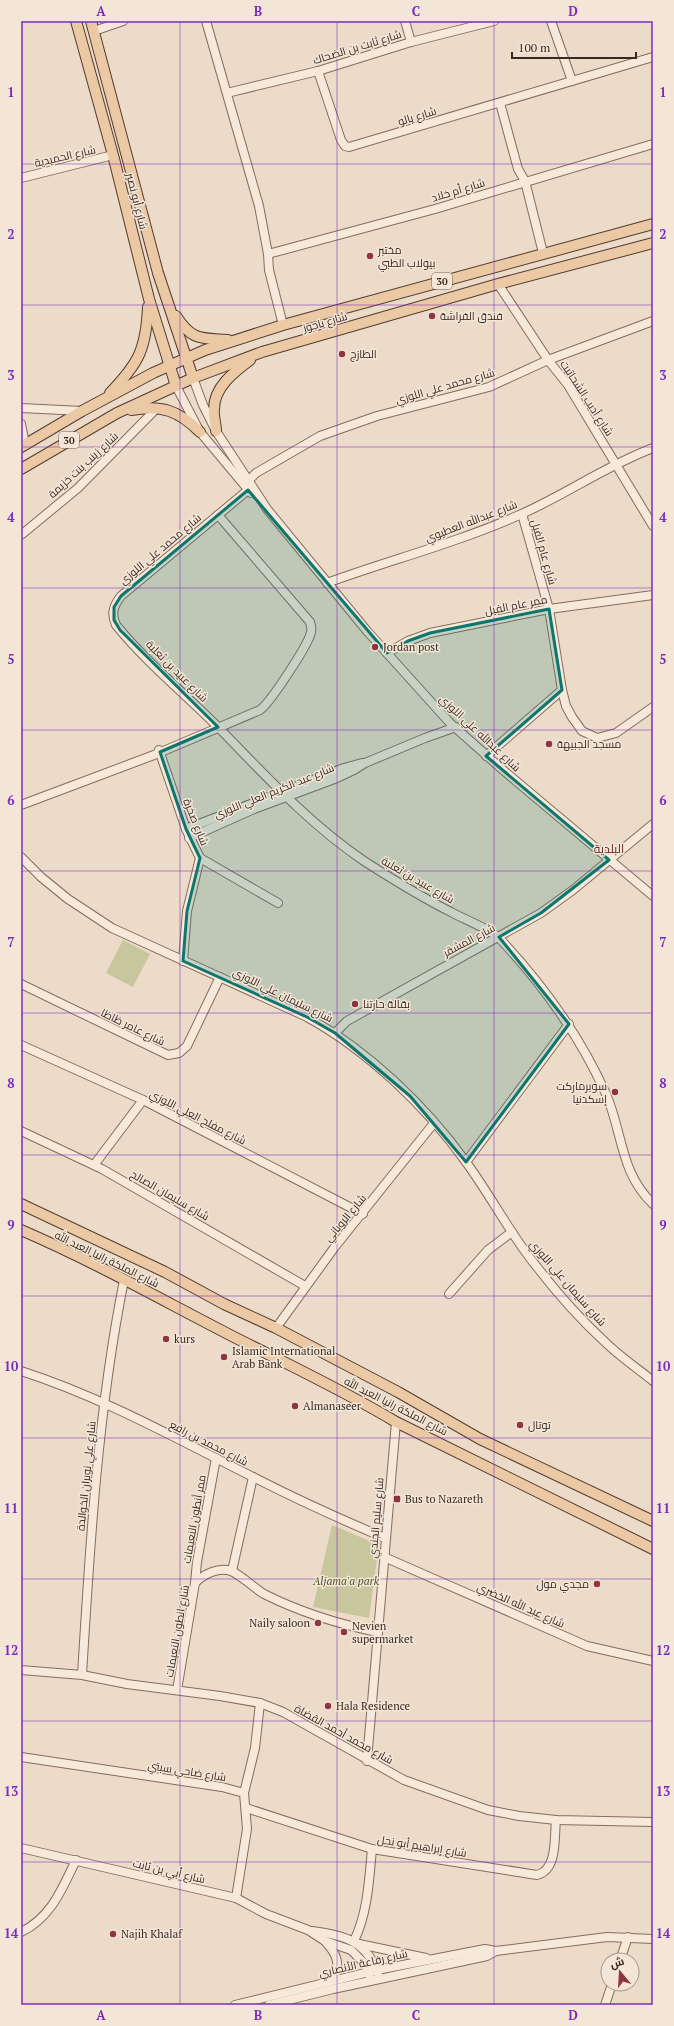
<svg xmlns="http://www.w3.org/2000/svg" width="674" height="2026" font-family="'PT Serif',Cairo,serif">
  <rect width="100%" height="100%" fill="#ebdbc8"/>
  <g fill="#c8c69d">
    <path d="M123,940L150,954L133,987L106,973Z"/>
    <path d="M332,1525L379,1545L369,1618L313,1607Z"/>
  </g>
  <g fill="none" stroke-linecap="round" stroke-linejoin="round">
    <defs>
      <g id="minor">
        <path d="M206,21L259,206L268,254L269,270L283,325"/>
        <path d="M405,21L411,42"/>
        <path d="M551,21L572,81"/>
        <path d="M94,31L123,21"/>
        <path d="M318,71L341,140L345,146L349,147L653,57"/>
        <path d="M227,93L318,71L411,42L494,21"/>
        <path d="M500,103L518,169L525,181L543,253"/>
        <path d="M21,178L113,155"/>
        <path d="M268,254L435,209L653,144"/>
        <path d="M498,284L548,360L568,385L653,526"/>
        <path d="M193,378L203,405L216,431L267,509L367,631L450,723L503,770L653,896"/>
        <path d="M176,386L200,432L251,493"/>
        <path d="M21,408L82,411"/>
        <path d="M21,424L25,444"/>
        <path d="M249,480L256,473L320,436L377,416L489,387L548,360L653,321"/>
        <path d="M248,490L121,596C113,606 111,614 116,625C146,662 184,693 217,726C264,774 308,823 364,861C392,879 421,897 451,912C465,920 491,929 501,940C544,986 580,1036 606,1094C623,1133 620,1173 653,1204"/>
        <path d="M522,514L549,609L562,690L566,706L572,717L582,731L597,738L616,733L653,707"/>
        <path d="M21,535L78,488L157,408"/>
        <path d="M327,583C390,560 456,543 517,516C564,496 605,466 653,448"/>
        <path d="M387,653L408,641L430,633L549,609L653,595"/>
        <path d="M159,750L186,829L200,858L278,903"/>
        <path d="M486,756L562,690"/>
        <path d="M21,805L154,755L260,710C270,703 309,644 311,632C312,628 311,626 310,622L218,515"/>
        <path d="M186,829L344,768L362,763"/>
        <path d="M189,838L254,809L337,778L354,770L365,763L425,738L456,727"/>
        <path d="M21,857L41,877L68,899L112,928L307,1017C367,1050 426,1106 466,1162C491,1196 510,1234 537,1267C557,1293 580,1319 604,1341C619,1356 637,1368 653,1381"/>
        <path d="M183,961L187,911L200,858"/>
        <path d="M21,984L168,1055L179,1053L187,1046L220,977"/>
        <path d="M335,1033L347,1021L541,913L573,890L653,824"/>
        <path d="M21,1045L143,1100L363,1214"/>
        <path d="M21,1131L102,1169L305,1286"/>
        <path d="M466,1162L569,1024"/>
        <path d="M94,1165L143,1100"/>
        <path d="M449,1294L488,1250L512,1232"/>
        <path d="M276,1328L334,1248L434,1123"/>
        <path d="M21,1371C102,1397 177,1439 253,1477C296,1499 340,1519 385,1538"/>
        <path d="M384,1557L587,1646L653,1661"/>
        <path d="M232,1571L253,1477"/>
        <path d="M195,1583L197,1562L216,1458"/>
        <path d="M21,1670L82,1675L127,1684L220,1696L260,1703L283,1712L404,1780L488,1810L519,1816L556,1820L653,1822"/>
        <path d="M82,1675C90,1543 98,1410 124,1280"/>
        <path d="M177,1690L195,1583C204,1574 218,1567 231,1571C241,1575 254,1588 264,1594C300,1612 338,1624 377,1632"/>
        <path d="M21,1757L222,1787L244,1793L247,1829L236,1898"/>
        <path d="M367,1761L396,1422"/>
        <path d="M244,1793L255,1748L260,1703"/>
        <path d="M246,1808L372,1849L537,1875C558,1870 554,1837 556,1820"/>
        <path d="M21,1848L236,1898L266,1914L308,1930L325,1941L351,1950L366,1965L371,1980"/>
        <path d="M312,1931C344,1935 367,1941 378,1974"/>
        <path d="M21,1932C51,1918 62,1889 76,1860"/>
        <path d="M325,1941C336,1953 342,1964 333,1980"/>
        <path d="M354,1941C368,1912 369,1880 372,1849"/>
        <path d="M359,1944L426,1958"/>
        <path d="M620,1960L628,1937"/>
        <path d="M235,2005L377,1970L485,1949L496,1951L607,1937L653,1939"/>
        <path d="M269,2005L333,1989L487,1956L496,1951"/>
        <path d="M605,2005L612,1984"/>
      </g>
      <g id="major">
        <path d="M76,21L113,155L149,299L176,386"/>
        <path d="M91,21L158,273L193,378"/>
        <path d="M176,316C192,341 201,338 228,340"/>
        <path d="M110,393C139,363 146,349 148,307"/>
        <path d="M131,410C162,405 178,410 200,432"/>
        <path d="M216,431C216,424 213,416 214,409C214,387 234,372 250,360"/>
        <path d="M21,447L82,411L153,373L205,350L283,325L653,224"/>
        <path d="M21,469L117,413L193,378L262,352L498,284L653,243"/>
        <path d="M21,1204L165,1272L224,1304L276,1328L398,1392L480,1439L653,1521"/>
        <path d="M21,1230C93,1261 162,1300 232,1336C287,1364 343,1390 396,1422L653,1549"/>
      </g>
    </defs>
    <use href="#minor" stroke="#856d5e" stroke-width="10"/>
    <use href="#major" stroke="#533c32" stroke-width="12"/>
    <use href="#minor" stroke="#f6e9da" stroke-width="8"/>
    <use href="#major" stroke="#eac9a4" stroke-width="10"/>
  </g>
  <path fill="#0f766e" fill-opacity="0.2" stroke="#0f766e" stroke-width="3" stroke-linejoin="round" d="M248,490L387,653L408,641L430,633L549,609L562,690L486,756L609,860L541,913L499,937L569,1024L466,1162L410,1096L335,1033L307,1017L183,961L187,911L200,858L186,829L160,752L218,727L120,630L114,620V607L121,596Z"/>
  <path fill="none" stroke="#7b2cbf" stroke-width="1" stroke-opacity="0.55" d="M180,21V2005M337,21V2005M494,21V2005M21,164H653M21,305H653M21,447H653M21,588H653M21,730H653M21,871H653M21,1013H653M21,1155H653M21,1296H653M21,1438H653M21,1579H653M21,1721H653M21,1862H653"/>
  <g fill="#8e3443" stroke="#f3e6d7" stroke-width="1.5">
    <circle cx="370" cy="256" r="4"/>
    <circle cx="432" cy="316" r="4"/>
    <circle cx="342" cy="354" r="4"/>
    <circle cx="375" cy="647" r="4"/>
    <circle cx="549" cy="744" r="4"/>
    <circle cx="355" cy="1004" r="4"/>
    <circle cx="615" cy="1092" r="4"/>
    <circle cx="166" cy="1339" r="4"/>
    <circle cx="224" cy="1357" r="4"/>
    <circle cx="295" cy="1406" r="4"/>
    <circle cx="520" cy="1425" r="4"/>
    <rect x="393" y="1495" width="8" height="8" rx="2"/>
    <circle cx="597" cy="1584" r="4"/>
    <circle cx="318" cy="1623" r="4"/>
    <circle cx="344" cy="1632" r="4"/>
    <circle cx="328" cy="1706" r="4"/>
    <circle cx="113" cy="1934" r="4"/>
  </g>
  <g text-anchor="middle" stroke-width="3" stroke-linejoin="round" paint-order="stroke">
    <g fill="#f3e6d7" stroke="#6f6158" stroke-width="1">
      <rect x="432" y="273" width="20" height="16" rx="3"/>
      <rect x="59" y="432" width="20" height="16" rx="3"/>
    </g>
    <g font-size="10" font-weight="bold" fill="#372821">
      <text x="442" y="285">30</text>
      <text x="69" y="444">30</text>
    </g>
    <g font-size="11" fill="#372821" stroke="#f3e6d7">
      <text transform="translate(357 47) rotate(-17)" y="4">شارع ثابت بن الضحاك</text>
      <text transform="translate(417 116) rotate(-17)" y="4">شارع يالو</text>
      <text transform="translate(65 156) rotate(-13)" y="4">شارع الحميدية</text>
      <text transform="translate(458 190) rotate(-17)" y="4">شارع أم خلاد</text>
      <text transform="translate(137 201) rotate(76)" y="4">شارع أبو نصير</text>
      <text transform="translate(325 322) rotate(-16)" y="4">شارع ياجوز</text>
      <text transform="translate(445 386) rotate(-16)" y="4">شارع محمد علي اللوزي</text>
      <text transform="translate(587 398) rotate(57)" y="4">شارع أديب الشحاتيت</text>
      <text transform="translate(83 465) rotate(-43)" y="4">شارع زينب بنت خزيمة</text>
      <text transform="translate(471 521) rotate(-21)" y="4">شارع عبدالله العطيوي</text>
      <text transform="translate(160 549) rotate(-40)" y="4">شارع محمد علي اللوزي</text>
      <text transform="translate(544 552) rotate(74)" y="4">شارع عام الفيل</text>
      <text transform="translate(516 605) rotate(-11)" y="4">ممر عام الفيل</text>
      <text transform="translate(177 671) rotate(45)" y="4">شارع عبيد بن ثعلبة</text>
      <text transform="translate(480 733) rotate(43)" y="4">شارع عبدالله علي اللوزي</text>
      <text transform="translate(274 791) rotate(-22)" y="4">شارع عبد الكريم العلي اللوزي</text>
      <text transform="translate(196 822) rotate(68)" y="4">شارع صخرة</text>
      <text transform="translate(418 880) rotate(30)" y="4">شارع عبيد بن ثعلبة</text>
      <text transform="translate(469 940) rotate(-28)" y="4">شارع المشقر</text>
      <text transform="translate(283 995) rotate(26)" y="4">شارع سليمان علي اللوزي</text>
      <text transform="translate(133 1027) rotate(26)" y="4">شارع عامر ظاظا</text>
      <text transform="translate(198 1117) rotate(27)" y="4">شارع مفلح العلي اللوزي</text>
      <text transform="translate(170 1195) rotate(30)" y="4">شارع سليمان الصالح</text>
      <text transform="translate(345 1218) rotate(-50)" y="4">شارع الروياني</text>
      <text transform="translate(107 1259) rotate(26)" y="4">شارع الملكة رانيا العبد الله</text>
      <text transform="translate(568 1283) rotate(49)" y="4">شارع سليمان علي اللوزي</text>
      <text transform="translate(396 1406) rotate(27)" y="4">شارع الملكة رانيا العبد الله</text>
      <text transform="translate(209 1443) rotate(27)" y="4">شارع محمد بن رافع</text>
      <text transform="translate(86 1476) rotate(-84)" y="4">شارع علي نويران الخوالدة</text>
      <text transform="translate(376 1518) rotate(-85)" y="4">شارع سليم الجندي</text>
      <text transform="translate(194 1519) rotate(-80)" y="4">ممر أنطون النعيمات</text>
      <text transform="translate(521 1605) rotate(24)" y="4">شارع عبد الله الخضري</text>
      <text transform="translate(177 1631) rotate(-80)" y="4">شارع انطون النعيمات</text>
      <text transform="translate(344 1734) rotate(29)" y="4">شارع محمد أحمد القضاة</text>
      <text transform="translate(187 1771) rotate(9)" y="4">شارع ضاحي سبتي</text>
      <text transform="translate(422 1846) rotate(9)" y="4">شارع إبراهيم أبو نحل</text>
      <text transform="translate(169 1871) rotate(13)" y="4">شارع أبي بن ثابت</text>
      <text transform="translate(363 1963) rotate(-13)" y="4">شارع رفاعة الأنصاري</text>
    </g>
    <g font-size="11" fill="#372821" stroke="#f3e6d7" text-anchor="start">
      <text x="378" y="254">مختبر<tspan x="378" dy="13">بيولاب الطبي</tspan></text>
      <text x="440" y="320">فندق الفراشة</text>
      <text x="350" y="358">الطازج</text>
      <text x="383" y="651">Jordan post</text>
      <text x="557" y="748">مسجد الجبيهة</text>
      <text x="363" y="1008">بقالة حارتنا</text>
      <text x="607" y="1090" text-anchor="end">سوبرماركت<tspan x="607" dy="13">إسكدنيا</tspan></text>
      <text x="174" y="1343">kurs</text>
      <text x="232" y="1355">Islamic International<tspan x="232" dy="13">Arab Bank</tspan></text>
      <text x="303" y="1410">Almanaseer</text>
      <text x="528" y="1429">توتال</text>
      <text x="405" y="1503">Bus to Nazareth</text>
      <text x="589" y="1588" text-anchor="end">مجدي مول</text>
      <text x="310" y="1627" text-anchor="end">Naily saloon</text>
      <text x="352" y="1630">Nevien<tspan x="352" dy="13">supermarket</tspan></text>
      <text x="336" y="1710">Hala Residence</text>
      <text x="121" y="1938">Najih Khalaf</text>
    </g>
    <g font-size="11" font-style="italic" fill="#4d5129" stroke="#f3e6d7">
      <text x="346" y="1585">Aljama'a park</text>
    </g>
    <g font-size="12" fill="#5f2724" stroke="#f3e6d7">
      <text x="609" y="853">البلدية</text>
    </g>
  </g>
  <rect width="674" height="2026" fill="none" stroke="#f3e6d7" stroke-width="44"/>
  <g transform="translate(620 1972) rotate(342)"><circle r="19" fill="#f3e6d7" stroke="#a89a8e"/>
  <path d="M0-3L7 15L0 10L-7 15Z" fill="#8e3443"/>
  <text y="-6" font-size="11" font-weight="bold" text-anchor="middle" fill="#372821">ش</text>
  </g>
  <path d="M512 52v6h124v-6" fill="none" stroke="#372821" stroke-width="2"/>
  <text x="518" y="52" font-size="12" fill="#372821" stroke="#f3e6d7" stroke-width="3" paint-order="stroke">100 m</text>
  <rect x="22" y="22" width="630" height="1982" fill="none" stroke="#7b2cbf" stroke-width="1.5"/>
  <g font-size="13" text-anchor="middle" font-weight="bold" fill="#7b2cbf">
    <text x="101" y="16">A</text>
    <text x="258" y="16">B</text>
    <text x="416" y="16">C</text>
    <text x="573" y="16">D</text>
    <text x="11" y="97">1</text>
    <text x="663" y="97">1</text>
    <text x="11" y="239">2</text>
    <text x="663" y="239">2</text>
    <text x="11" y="380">3</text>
    <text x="663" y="380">3</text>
    <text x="11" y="522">4</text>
    <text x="663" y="522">4</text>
    <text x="11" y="664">5</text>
    <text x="663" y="664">5</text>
    <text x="11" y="805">6</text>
    <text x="663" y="805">6</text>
    <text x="11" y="947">7</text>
    <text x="663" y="947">7</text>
    <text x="11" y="1088">8</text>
    <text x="663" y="1088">8</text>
    <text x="11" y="1230">9</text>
    <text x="663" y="1230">9</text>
    <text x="11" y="1371">10</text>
    <text x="663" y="1371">10</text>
    <text x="11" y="1513">11</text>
    <text x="663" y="1513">11</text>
    <text x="11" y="1655">12</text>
    <text x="663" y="1655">12</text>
    <text x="11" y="1796">13</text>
    <text x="663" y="1796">13</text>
    <text x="11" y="1938">14</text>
    <text x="663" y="1938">14</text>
    <text x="101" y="2020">A</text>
    <text x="258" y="2020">B</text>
    <text x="416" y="2020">C</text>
    <text x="573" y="2020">D</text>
  </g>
</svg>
